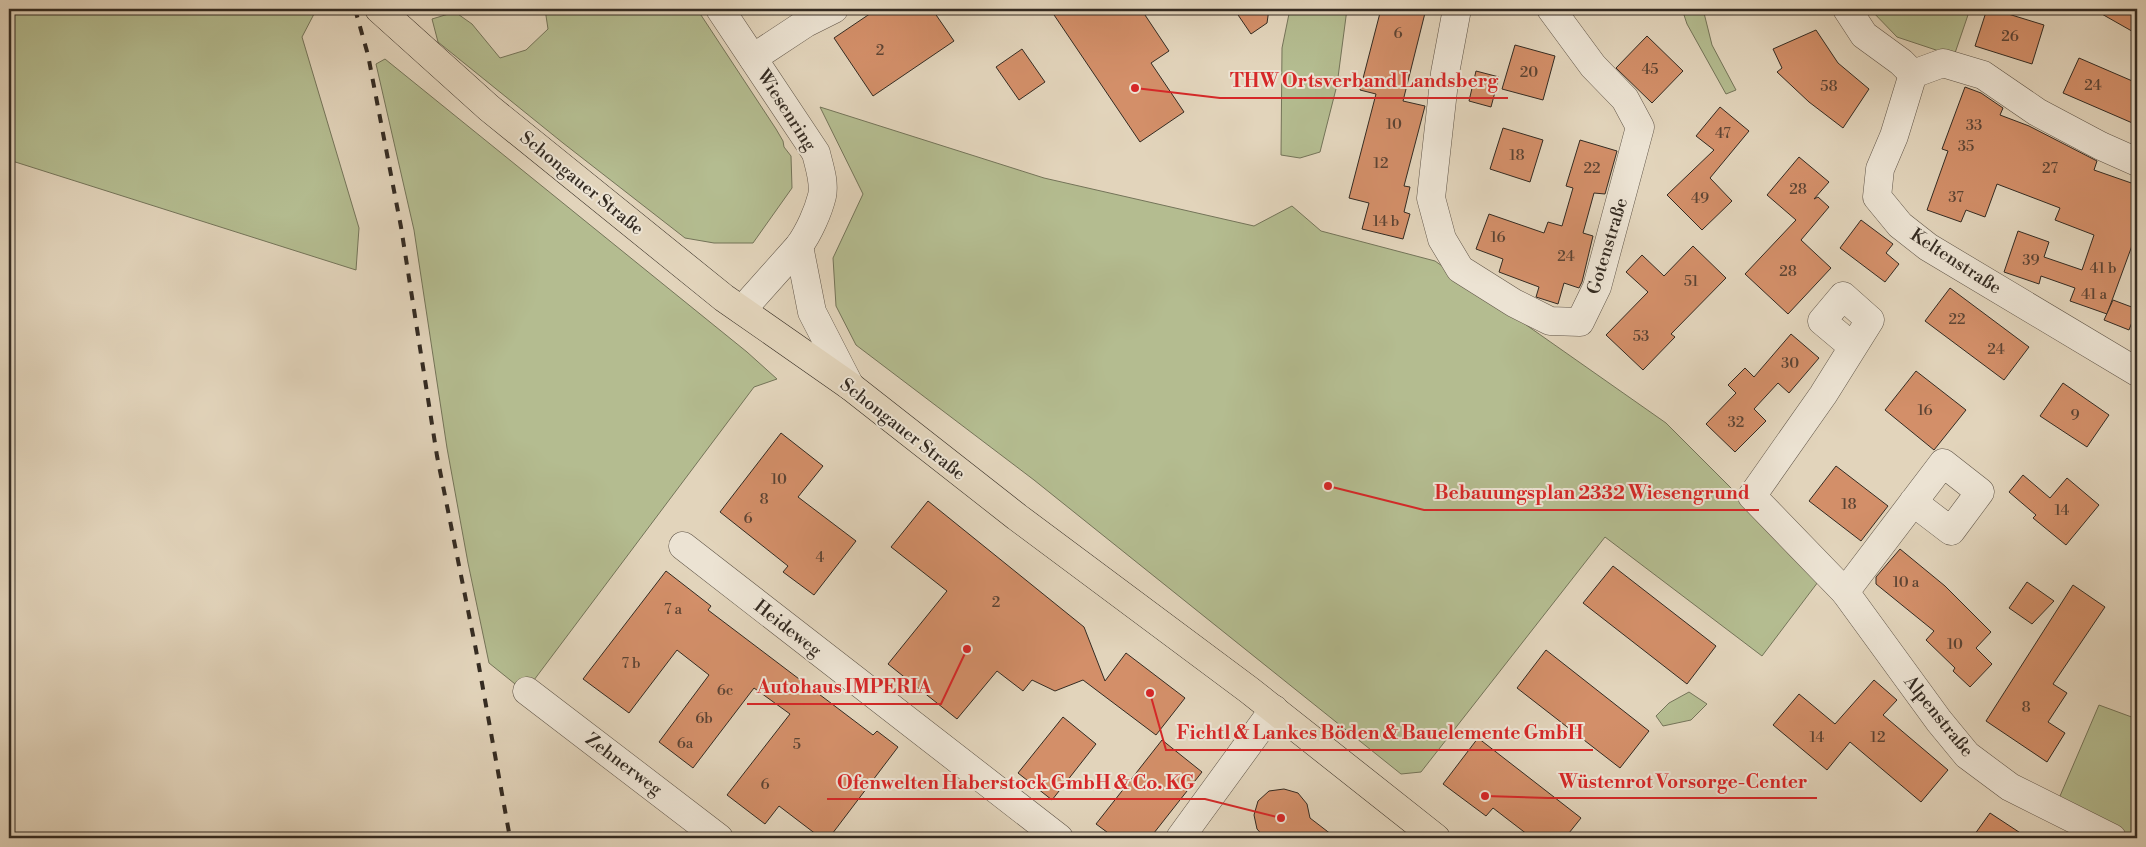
<svg xmlns="http://www.w3.org/2000/svg" width="2146" height="847" font-family="'Libre Bodoni',serif">
  <rect width="100%" height="100%" fill="#e2d4bb"/>
  <filter id="stains"><feTurbulence type="fractalNoise" baseFrequency=".004" numOctaves="4"/><feColorMatrix values="0 0 0 0 .2 0 0 0 0 .09 0 0 0 0 .02 0 0 0 .5 -.17"/></filter>
  <radialGradient id="worn" r=".72"><stop offset=".6" stop-color="#630" stop-opacity="0"/><stop offset="1" stop-color="#630" stop-opacity=".3"/></radialGradient>
  <g fill="#b4bc90" stroke="#747459">
    <path d="M9,9H311L314,14L302,37L359,228L356,270L9,160Z"/>
    <path d="M545,9H697L776,129L783,141L784,147L791,156L792,188L753,243H714L685,238L563,143L438,42L432,19L455,12L472,24L500,58L526,50L548,29Z"/>
    <path d="M1290,9H1347L1337,85L1320,152L1300,158L1281,155L1282,48Z"/>
    <path d="M1682,9H1703L1712,45L1736,90L1726,94L1687,24Z"/>
    <path d="M1870,9H1970L1954,56L1897,37Z"/>
    <path d="M385,59L747,352L777,379L754,387L525,692L489,663L468,563L447,448L414,230L376,64Z"/>
    <path d="M820,107L1044,178L1254,226L1292,206L1321,231L1435,261L1666,423L1821,578L1762,656L1605,537L1421,772L1401,774L1034,480L856,345L836,306L833,258L863,194Z"/>
    <path d="M1689,692L1707,704L1691,720L1663,726L1656,716L1669,703Z"/>
    <path d="M2099,705L2137,719V838H2133L2057,803Z"/>
  </g>
  <g fill="#d38f69" stroke="#342b22">
    <path d="M877,9H932L954,41L873,96L834,38Z"/>
    <path d="M1050,9H1141L1169,51L1151,63L1184,112L1140,142Z"/>
    <path d="M1234,9H1269L1267,23L1251,34Z"/>
    <path d="M1381,9H1426L1403,101L1425,106L1404,186L1410,187L1404,212L1410,214L1403,239L1362,229L1369,203L1349,198L1376,94L1360,90Z"/>
    <path d="M1987,9H1992L2044,25L2032,64L1975,46Z"/>
    <path d="M2093,9H2137V34Z"/>
    <path d="M1816,30L1838,63L1869,89L1843,128L1809,102L1777,72L1782,68L1773,49Z"/>
    <path d="M1647,36L1683,71L1652,103L1616,68Z"/>
    <path d="M1515,45L1555,56L1543,100L1502,89Z"/>
    <path d="M1022,49L1045,82L1019,100L996,67Z"/>
    <path d="M2079,58L2137,83V125L2063,93Z"/>
    <path d="M1476,71L1499,77L1491,107L1469,101Z"/>
    <path d="M1965,87L1981,93L2003,108L2000,115L2029,126L2097,161L2094,170L2137,185V232L2107,314L2070,301L2075,288L2041,276L2039,284L2004,272L2018,231L2049,242L2044,257L2082,270L2094,235L2055,220L2060,208L1997,184L1985,217L1966,210L1961,222L1927,210L1948,151L1942,149Z"/>
    <path d="M1720,107L1749,131L1710,178L1732,201L1702,230L1667,195L1714,150L1696,136Z"/>
    <path d="M1503,128L1543,140L1530,182L1490,169Z"/>
    <path d="M1580,140L1617,151L1605,194L1594,193L1583,233L1593,236L1582,282L1579,288L1564,283L1558,304L1536,297L1539,287L1499,272L1503,259L1476,249L1489,214L1544,233L1548,222L1562,226L1573,188L1566,186Z"/>
    <path d="M1799,157L1829,182L1814,199L1818,197L1829,207L1801,240L1831,268L1788,314L1745,274L1796,220L1767,195Z"/>
    <path d="M1861,220L1893,244L1886,253L1899,264L1885,282L1840,248Z"/>
    <path d="M1693,246L1726,278L1671,334L1675,337L1643,370L1606,335L1648,292L1626,272L1642,255L1664,276Z"/>
    <path d="M1950,288L2029,347L2004,380L1925,321Z"/>
    <path d="M2113,300L2137,309L2129,330L2104,320Z"/>
    <path d="M1791,334L1819,358L1789,393L1778,383L1754,409L1766,421L1735,452L1706,424L1736,393L1728,385L1745,368L1754,377Z"/>
    <path d="M1916,371L1966,410L1934,450L1885,410Z"/>
    <path d="M2063,383L2109,415L2087,447L2040,416Z"/>
    <path d="M781,433L823,466L798,497L856,541L814,595L783,572L788,566L720,512Z"/>
    <path d="M1836,466L1888,506L1861,541L1809,501Z"/>
    <path d="M2023,475L2050,498L2067,478L2099,505L2066,545L2033,518L2036,515L2009,492Z"/>
    <path d="M928,501L1084,627L1105,681L1126,653L1185,698L1156,735L1083,680L1055,691L1032,680L1023,691L997,671L957,719L888,664L947,591L891,547Z"/>
    <path d="M1900,549L1945,586L1991,632L1976,648L1992,664L1970,687L1953,671L1955,668L1926,640L1934,631L1876,584V577Z"/>
    <path d="M1613,566L1716,646L1687,684L1583,603Z"/>
    <path d="M666,571L711,606L708,610L873,735L877,731L898,747L829,838H821L779,806L765,824L727,795L790,714L754,688L693,768L659,742L709,675L677,650L629,713L583,679Z"/>
    <path d="M2027,582L2054,601L2032,624L2009,608Z"/>
    <path d="M2073,585L2105,607L2053,684L2067,693L2048,722L2065,733L2047,762L1986,721Z"/>
    <path d="M1546,650L1649,731L1620,768L1517,688Z"/>
    <path d="M1874,680L1897,700L1883,715L1948,770L1921,802L1850,742L1827,770L1773,725L1799,694L1835,724Z"/>
    <path d="M1063,717L1096,744L1052,800L1018,773Z"/>
    <path d="M1478,738L1581,818L1565,838H1532L1493,808L1486,816L1443,784Z"/>
    <path d="M1162,740L1202,772L1150,838H1115L1096,824Z"/>
    <path d="M1284,789L1298,793L1307,804L1310,818L1336,838H1265L1257,829L1254,815L1258,801L1269,791Z"/>
    <path d="M1990,813L2028,838H1972Z"/>
  </g>
  <g fill="none" stroke-linecap="round" stroke-linejoin="round">
    <defs>
      <g id="minor">
        <path d="M720,9L816,153C819,166 825,182 822,196C818,212 809,232 799,246L742,310"/>
        <path d="M1457,9L1445,73L1431,198L1442,239L1460,269L1514,303L1550,321L1580,322L1597,287L1640,127L1625,99L1593,66L1551,9"/>
        <path d="M1847,9L1864,35L1901,62L1913,74"/>
        <path d="M753,58L806,23L834,9"/>
        <path d="M2137,162L2101,146L2037,112L1983,75L1943,63L1913,74L1894,136L1880,169L1877,197L1900,225L1928,247L2137,372"/>
        <path d="M799,246L812,312L850,386"/>
        <path d="M1913,502L1951,531L1980,492L1943,463L1845,592L1939,721L1967,755L2010,787L2112,838"/>
        <path d="M683,546L1059,838"/>
        <path d="M1845,592L1752,496L1823,395L1870,320L1843,296L1822,321L1853,347"/>
        <path d="M527,691L719,838"/>
        <path d="M1180,838L1274,709"/>
      </g>
      <path id="major" d="M379,9L489,108L724,298L850,386L1017,517L1249,690L1436,838"/>
    </defs>
    <use href="#minor" stroke="#605548" stroke-width="29"/>
    <use href="#major" stroke="#342b22" stroke-width="29"/>
    <use href="#minor" stroke="#ece3d3" stroke-width="28"/>
    <use href="#major" stroke="#e2d4bb" stroke-width="28"/>
    <path stroke="#342b22" stroke-width="4" stroke-dasharray="9 9" stroke-linecap="butt" d="M355,9L368,55L401,227L437,456L476,650L510,838"/>
  </g>
  <g text-anchor="middle" stroke-width="4" stroke-linejoin="round" paint-order="stroke">
    <g font-size="15" fill="#5c4434">
      <text x="1398" y="38">6</text>
      <text x="2010" y="41">26</text>
      <text x="880" y="55">2</text>
      <text x="1650" y="74">45</text>
      <text x="1529" y="77">20</text>
      <text x="2093" y="90">24</text>
      <text x="1829" y="91">58</text>
      <text x="1394" y="129">10</text>
      <text x="1974" y="130">33</text>
      <text x="1723" y="138">47</text>
      <text x="1966" y="151">35</text>
      <text x="1517" y="160">18</text>
      <text x="1381" y="168">12</text>
      <text x="1592" y="173">22</text>
      <text x="2050" y="173">27</text>
      <text x="1798" y="194">28</text>
      <text x="1956" y="202">37</text>
      <text x="1700" y="203">49</text>
      <text x="1386" y="226">14 b</text>
      <text x="1498" y="242">16</text>
      <text x="1566" y="261">24</text>
      <text x="2031" y="265">39</text>
      <text x="2103" y="273">41 b</text>
      <text x="1788" y="276">28</text>
      <text x="1691" y="286">51</text>
      <text x="2094" y="299">41 a</text>
      <text x="1957" y="324">22</text>
      <text x="1641" y="341">53</text>
      <text x="1996" y="354">24</text>
      <text x="1790" y="368">30</text>
      <text x="1925" y="415">16</text>
      <text x="2075" y="420">9</text>
      <text x="1736" y="427">32</text>
      <text x="779" y="484">10</text>
      <text x="764" y="504">8</text>
      <text x="1849" y="509">18</text>
      <text x="2062" y="515">14</text>
      <text x="748" y="523">6</text>
      <text x="820" y="562">4</text>
      <text x="1906" y="587">10 a</text>
      <text x="996" y="607">2</text>
      <text x="673" y="614">7 a</text>
      <text x="1955" y="649">10</text>
      <text x="631" y="668">7 b</text>
      <text x="725" y="695">6c</text>
      <text x="2026" y="712">8</text>
      <text x="704" y="723">6b</text>
      <text x="1817" y="742">14</text>
      <text x="1878" y="742">12</text>
      <text x="685" y="748">6a</text>
      <text x="797" y="749">5</text>
      <text x="765" y="789">6</text>
    </g>
    <g font-size="18" fill="#342b22" stroke="#ece3d3">
      <text transform="translate(787 110) rotate(57)" y="6">Wiesenring</text>
      <text transform="translate(582 183) rotate(39)" y="6">Schongauer Straße</text>
      <text transform="translate(1607 246) rotate(-73)" y="6">Gotenstraße</text>
      <text transform="translate(1956 261) rotate(33)" y="6">Keltenstraße</text>
      <text transform="translate(903 429) rotate(38)" y="6">Schongauer Straße</text>
      <text transform="translate(788 628) rotate(38)" y="6">Heideweg</text>
      <text transform="translate(1939 716) rotate(51)" y="6">Alpenstraße</text>
      <text transform="translate(624 764) rotate(37)" y="6">Zehnerweg</text>
    </g>
  </g>
  <path fill="none" stroke="#d62828" stroke-width="2" d="M1135 88L1220 98H1508M1328 486L1424 510H1759M967 649L941 704H747M1150 693L1166 750H1593M1485 796L1548 798H1817M1281 818L1205 799H827"/>
  <g fill="#d62828" stroke="#ece3d3" stroke-width="2">
    <circle cx="1135" cy="88" r="5"/>
    <circle cx="1328" cy="486" r="5"/>
    <circle cx="967" cy="649" r="5"/>
    <circle cx="1150" cy="693" r="5"/>
    <circle cx="1485" cy="796" r="5"/>
    <circle cx="1281" cy="818" r="5"/>
  </g>
  <g font-size="19" text-anchor="middle" font-weight="bold" fill="#d62828" stroke="#ece3d3" stroke-width="4" stroke-linejoin="round" paint-order="stroke">
    <text x="1364" y="87">THW Ortsverband Landsberg</text>
    <text x="1592" y="499">Bebauungsplan 2332 Wiesengrund</text>
    <text x="844" y="693">Autohaus IMPERIA</text>
    <text x="1380" y="739">Fichtl &amp; Lankes Böden &amp; Bauelemente GmbH</text>
    <text x="1683" y="788">Wüstenrot Vorsorge-Center</text>
    <text x="1016" y="789">Ofenwelten Haberstock GmbH &amp; Co. KG</text>
  </g>
  <rect width="2146" height="847" fill="none" stroke="#e2d4bb" stroke-width="30"/>
  <rect x="10" y="10" width="2126" height="827" fill="none" stroke="#342b22" stroke-width="2.5"/>
  <rect x="15" y="15" width="2116" height="817" fill="none" stroke="#342b22"/>
  <rect width="100%" height="100%" filter="url(#stains)"/>
  <rect width="100%" height="100%" fill="url(#worn)"/>
</svg>
